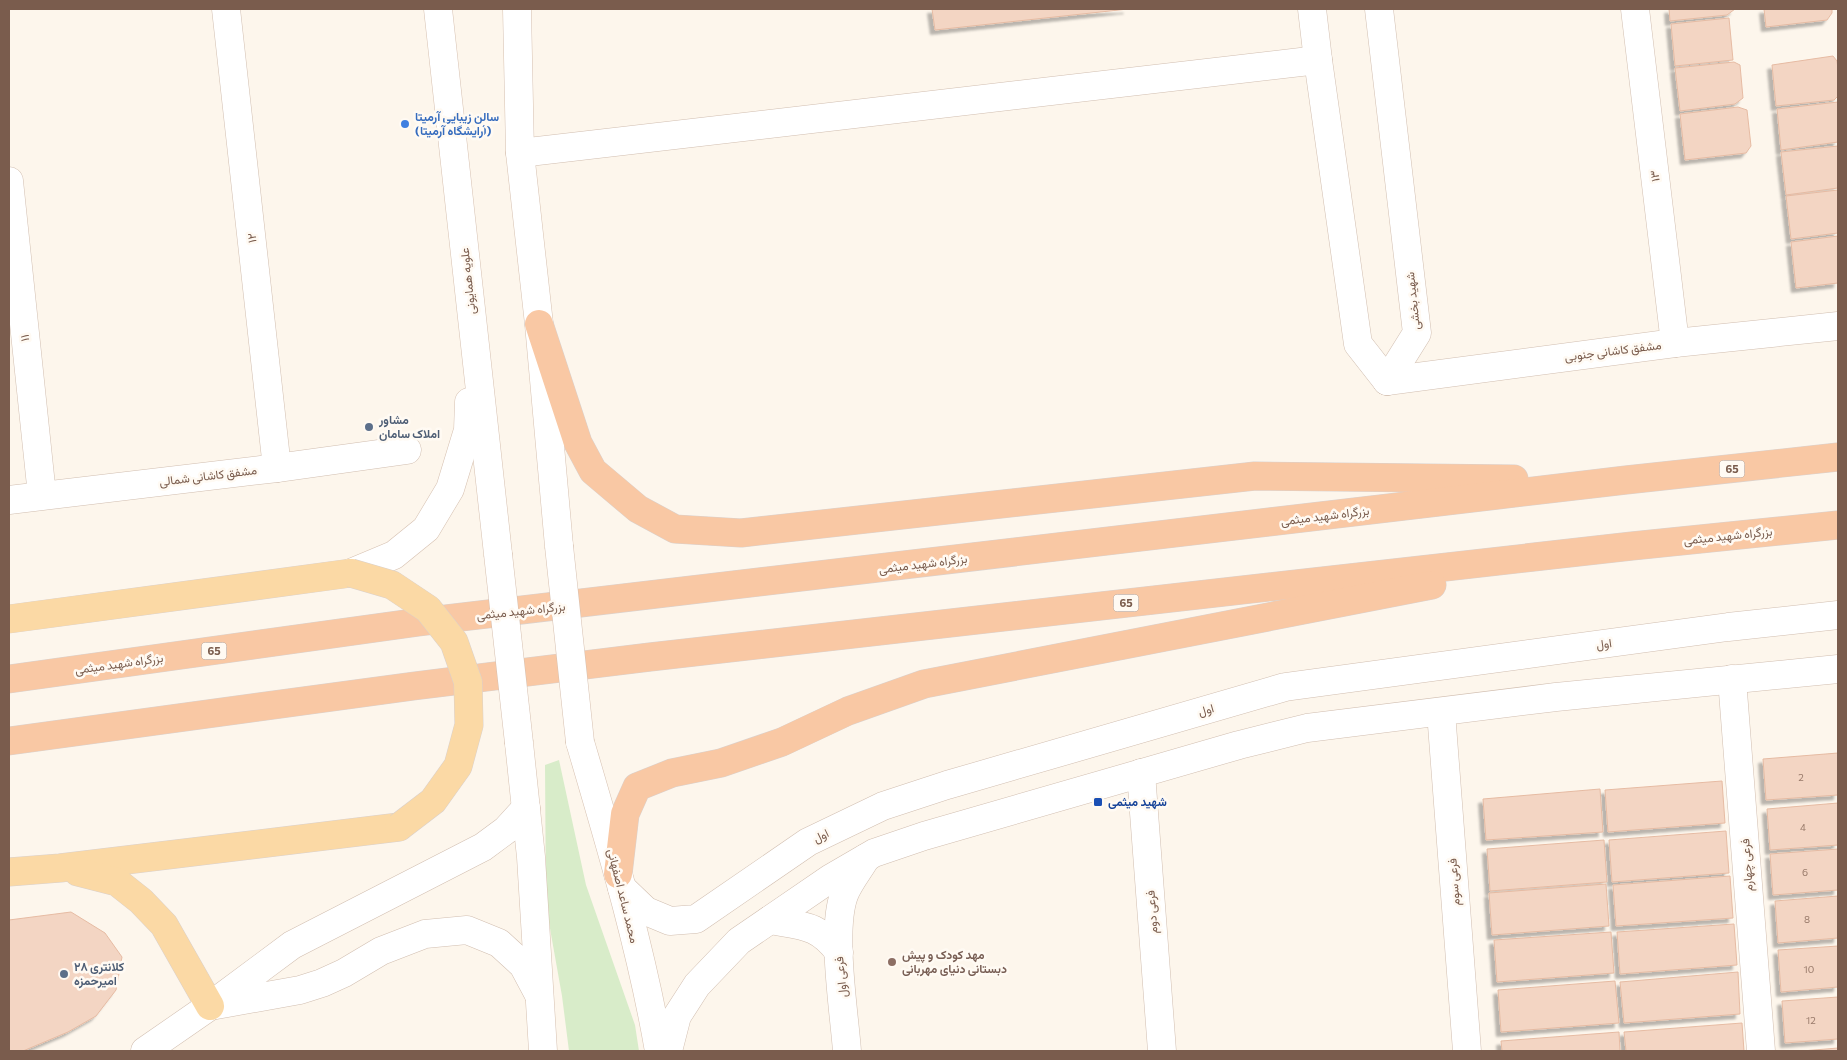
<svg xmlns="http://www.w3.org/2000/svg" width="1847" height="1060" font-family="Commissioner,Vazirmatn,sans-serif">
  <defs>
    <filter id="shadow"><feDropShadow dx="-4.5" dy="4.5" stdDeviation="1" flood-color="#0004"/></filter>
  </defs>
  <rect width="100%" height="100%" fill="#fdf6ec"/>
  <path fill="#d8ecc9" d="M559,760L586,885L635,1025L639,1051H569L562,996L546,906L545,765Z"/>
  <g fill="#f3d5c3" stroke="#e6bba3" filter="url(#shadow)">
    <path d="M932,9H1128L935,30Z"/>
    <path d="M1669,9H1735L1727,15L1670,21Z"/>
    <path d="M1764,9H1832V13L1827,20L1766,27Z"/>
    <path d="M1729,18L1733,60L1675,66L1671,24Z"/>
    <path d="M1833,56L1837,61L1838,69V96L1834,100L1776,106L1772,65Z"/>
    <path d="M1734,62L1740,65L1743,98L1735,104L1680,111L1675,68Z"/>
    <path d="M1838,102V142L1781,150L1777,109Z"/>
    <path d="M1738,107L1747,110L1751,146L1746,153L1685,160L1680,114Z"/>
    <path d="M1838,146V188L1786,195L1781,152Z"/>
    <path d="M1838,190V233L1791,239L1786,196Z"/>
    <path d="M1838,236V283L1796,288L1791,242Z"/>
    <path d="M1838,753V795L1766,800L1763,759Z"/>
    <path d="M1722,781L1725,823L1608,832L1605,790Z"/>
    <path d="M1600,789L1603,832L1486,840L1483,799Z"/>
    <path d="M1838,803V845L1770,850L1767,809Z"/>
    <path d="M1726,831L1729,873L1612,882L1609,840Z"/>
    <path d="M1604,840L1607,882L1490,891L1487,849Z"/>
    <path d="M1838,849V890L1773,895L1770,854Z"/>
    <path d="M1730,876L1733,918L1616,926L1613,885Z"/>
    <path d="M1606,884L1609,926L1492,935L1489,893Z"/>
    <path d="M1838,896V938L1778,943L1775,901Z"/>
    <path d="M71,912L105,933L122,957L116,990L96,1016L68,1032L23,1051H9V920Z"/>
    <path d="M1734,924L1737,965L1620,974L1617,932Z"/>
    <path d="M1611,932L1614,973L1497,982L1494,940Z"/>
    <path d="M1838,946V987L1781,992L1778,950Z"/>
    <path d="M1738,972L1740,1014L1624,1023L1620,982Z"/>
    <path d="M1615,981L1619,1023L1501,1032L1498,990Z"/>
    <path d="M1838,997V1039L1785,1043L1782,1001Z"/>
    <path d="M1742,1023L1744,1051H1626L1624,1032Z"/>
    <path d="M1619,1032L1620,1051H1502L1501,1041Z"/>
    <path d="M1838,1048V1051H1802Z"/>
  </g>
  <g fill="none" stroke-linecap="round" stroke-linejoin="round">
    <defs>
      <g id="minor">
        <path d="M226,9L277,468"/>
        <path d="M1635,9L1675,343"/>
        <path d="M520,153L1318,60"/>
        <path d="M9,181L42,495"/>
        <path d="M1732,679L1761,1051"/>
        <path d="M1441,712L1467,1051"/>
        <path d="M1141,773L1162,1051"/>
        <path d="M770,920C802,926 818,924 839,952"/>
        <path d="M847,1051C844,1011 831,931 844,895C849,882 859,870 866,858"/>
      </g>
      <g id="tertiary">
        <path d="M1312,9L1318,60L1358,344L1387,381"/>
        <path d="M1379,9L1417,333L1387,381"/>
        <path d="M1387,381L1675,343L1838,326"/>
        <path d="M9,500L277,468L407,450"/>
        <path d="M622,888L646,911L670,921L696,919L808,842L883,806L947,785L1285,687L1728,627L1838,615"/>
        <path d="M216,1005L300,990L322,983L344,973L381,951L425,934L467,930L499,943L523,965L539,995"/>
        <path d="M145,1051L210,1006L292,945L483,847L506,830L526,808"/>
        <path d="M668,1051L677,1016L697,985L739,941L831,878L874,853L924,836L1239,745L1307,728L1556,697L1838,669"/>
      </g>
      <g id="secondary">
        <path d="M438,9L498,554"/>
        <path d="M517,9L520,153L539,324L559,546"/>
        <path d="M351,573L394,555L426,529L450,489L468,430L469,402"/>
        <path d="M580,742C610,844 641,947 659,1051"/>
        <path d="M519,743L531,857L543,1051"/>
      </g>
      <g id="primary">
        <path d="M9,619L351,573"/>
        <path d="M9,872L60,868L399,827"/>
        <path d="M78,872L117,882L141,901L164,925L210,1006"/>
      </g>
      <g id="trunk">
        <path d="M539,324L578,443L593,471L638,509L675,529L741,533L1255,476L1514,479"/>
        <path d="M9,679L419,622L1626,480L1838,457"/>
        <path d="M9,741L414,686L650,657L1632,546L1838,525"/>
        <path d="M618,874L625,814L637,787L672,773L721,763L782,742L848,711L924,684L1432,585"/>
      </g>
    </defs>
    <use href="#minor" stroke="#d1beb0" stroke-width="29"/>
    <use href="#tertiary" stroke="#d1beb0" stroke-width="29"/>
    <use href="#secondary" stroke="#d6c0b0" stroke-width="29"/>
    <use href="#primary" stroke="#dad1cd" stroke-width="29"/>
    <use href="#trunk" stroke="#dad1cd" stroke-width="29"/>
    <use href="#minor" stroke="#fff" stroke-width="28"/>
    <use href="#tertiary" stroke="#fff" stroke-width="28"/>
    <use href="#secondary" stroke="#fff" stroke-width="28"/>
    <use href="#primary" stroke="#fbd9a5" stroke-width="28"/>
    <use href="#trunk" stroke="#f9c8a4" stroke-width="28"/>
    <defs>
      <g id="secondary-bridge">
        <path d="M559,546L580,742"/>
        <path d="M498,554L519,743"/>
      </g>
      <path id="primary-bridge" d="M351,573L392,585L428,609L454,642L468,682L469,725L458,766L433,801L399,827"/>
    </defs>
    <use href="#secondary-bridge" stroke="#d6c0b0" stroke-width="29" stroke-linecap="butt"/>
    <use href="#primary-bridge" stroke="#dad1cd" stroke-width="29" stroke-linecap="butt"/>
    <use href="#secondary-bridge" stroke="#fff" stroke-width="28"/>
    <use href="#primary-bridge" stroke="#fbd9a5" stroke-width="28"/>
  </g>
  <circle fill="#3f7fe0" stroke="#fffaf3" stroke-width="2" cx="405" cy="124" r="5"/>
  <g fill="#5c6f8a" stroke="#fffaf3" stroke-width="2">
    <circle cx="369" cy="427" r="5"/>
    <circle cx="64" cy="974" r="5"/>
  </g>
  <rect fill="#1a4fb4" stroke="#fffaf3" stroke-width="2" x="1093" y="797" width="10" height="10" rx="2.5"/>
  <circle fill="#8d6e63" stroke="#fffaf3" stroke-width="2" cx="892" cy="962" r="5"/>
  <g text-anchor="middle" stroke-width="5" stroke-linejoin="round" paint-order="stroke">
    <g font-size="10" fill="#987a6a">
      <text x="1801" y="781">2</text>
      <text x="1803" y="831">4</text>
      <text x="1805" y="876">6</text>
      <text x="1807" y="923">8</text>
      <text x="1809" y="973">10</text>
      <text x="1811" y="1024">12</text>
    </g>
    <g fill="#fffaf3" stroke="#a28b7f" stroke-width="1">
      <rect x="1719.5" y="460.5" width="25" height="17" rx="4"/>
      <rect x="1113.5" y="594.5" width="25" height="17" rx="4"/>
      <rect x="201.5" y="642.5" width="25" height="17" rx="4"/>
    </g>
    <g font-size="11" font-weight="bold" fill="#7a5c4d">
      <text x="1732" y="473">65</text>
      <text x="1126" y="607">65</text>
      <text x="214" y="655">65</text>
    </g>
    <g font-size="12" font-weight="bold" fill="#366cbe" stroke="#fffaf3" text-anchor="start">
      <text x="415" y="121">سالن زیبایی آرمیتا<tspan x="415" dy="14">(آرایشگاه آرمیتا)</tspan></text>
    </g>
    <g font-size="12" fill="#7a5c4d" stroke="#fffaf3">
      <text transform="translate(1655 176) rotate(-97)" y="4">۱۳</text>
      <text transform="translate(252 238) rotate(-96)" y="4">۱۲</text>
      <text transform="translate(468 281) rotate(-96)" y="4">علویه همایونی</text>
      <text transform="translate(1413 301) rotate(-96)" y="4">شهید بخشی</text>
      <text transform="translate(25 338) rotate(-96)" y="4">۱۱</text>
      <text transform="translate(1613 351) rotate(-7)" y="4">مشفق کاشانی جنوبی</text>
      <text transform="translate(208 476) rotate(-7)" y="4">مشفق کاشانی شمالی</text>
      <text transform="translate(1325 516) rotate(-7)" y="4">بزرگراه شهید میثمی</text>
      <text transform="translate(1728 536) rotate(-6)" y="4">بزرگراه شهید میثمی</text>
      <text transform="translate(923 564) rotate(-7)" y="4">بزرگراه شهید میثمی</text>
      <text transform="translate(521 611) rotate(-6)" y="4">بزرگراه شهید میثمی</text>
      <text transform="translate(1604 644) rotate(-8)" y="4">اول</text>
      <text transform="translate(119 664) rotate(-8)" y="4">بزرگراه شهید میثمی</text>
      <text transform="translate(1206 710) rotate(-16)" y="4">اول</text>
      <text transform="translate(821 836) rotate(-26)" y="4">اول</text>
      <text transform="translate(1747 865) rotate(-94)" y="4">فرعی چهارم</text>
      <text transform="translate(1454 882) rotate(-94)" y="4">فرعی سوم</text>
      <text transform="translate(623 896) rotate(76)" y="4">محمد ساعد اصفهانی</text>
      <text transform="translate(1152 912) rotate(-94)" y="4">فرعی دوم</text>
      <text transform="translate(841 977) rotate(-96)" y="4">فرعی اول</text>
    </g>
    <g font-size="12" font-weight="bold" fill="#4e5e75" stroke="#fffaf3" text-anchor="start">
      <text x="379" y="424">مشاور<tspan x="379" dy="14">املاک سامان</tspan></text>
      <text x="74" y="971">کلانتری ۲۸<tspan x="74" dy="14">امیرحمزه</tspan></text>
    </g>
    <g font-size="12" font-weight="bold" fill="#164399" stroke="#fffaf3" text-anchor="start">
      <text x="1108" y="806">شهید میثمی</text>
    </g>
    <g font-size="12" font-weight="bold" fill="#785e54" stroke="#fffaf3" text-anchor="start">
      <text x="902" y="959">مهد کودک و پیش<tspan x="902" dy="14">دبستانی دنیای‌ مهربانی</tspan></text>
    </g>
  </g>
  <rect width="1847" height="1060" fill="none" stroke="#7a5c4d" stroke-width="20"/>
</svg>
